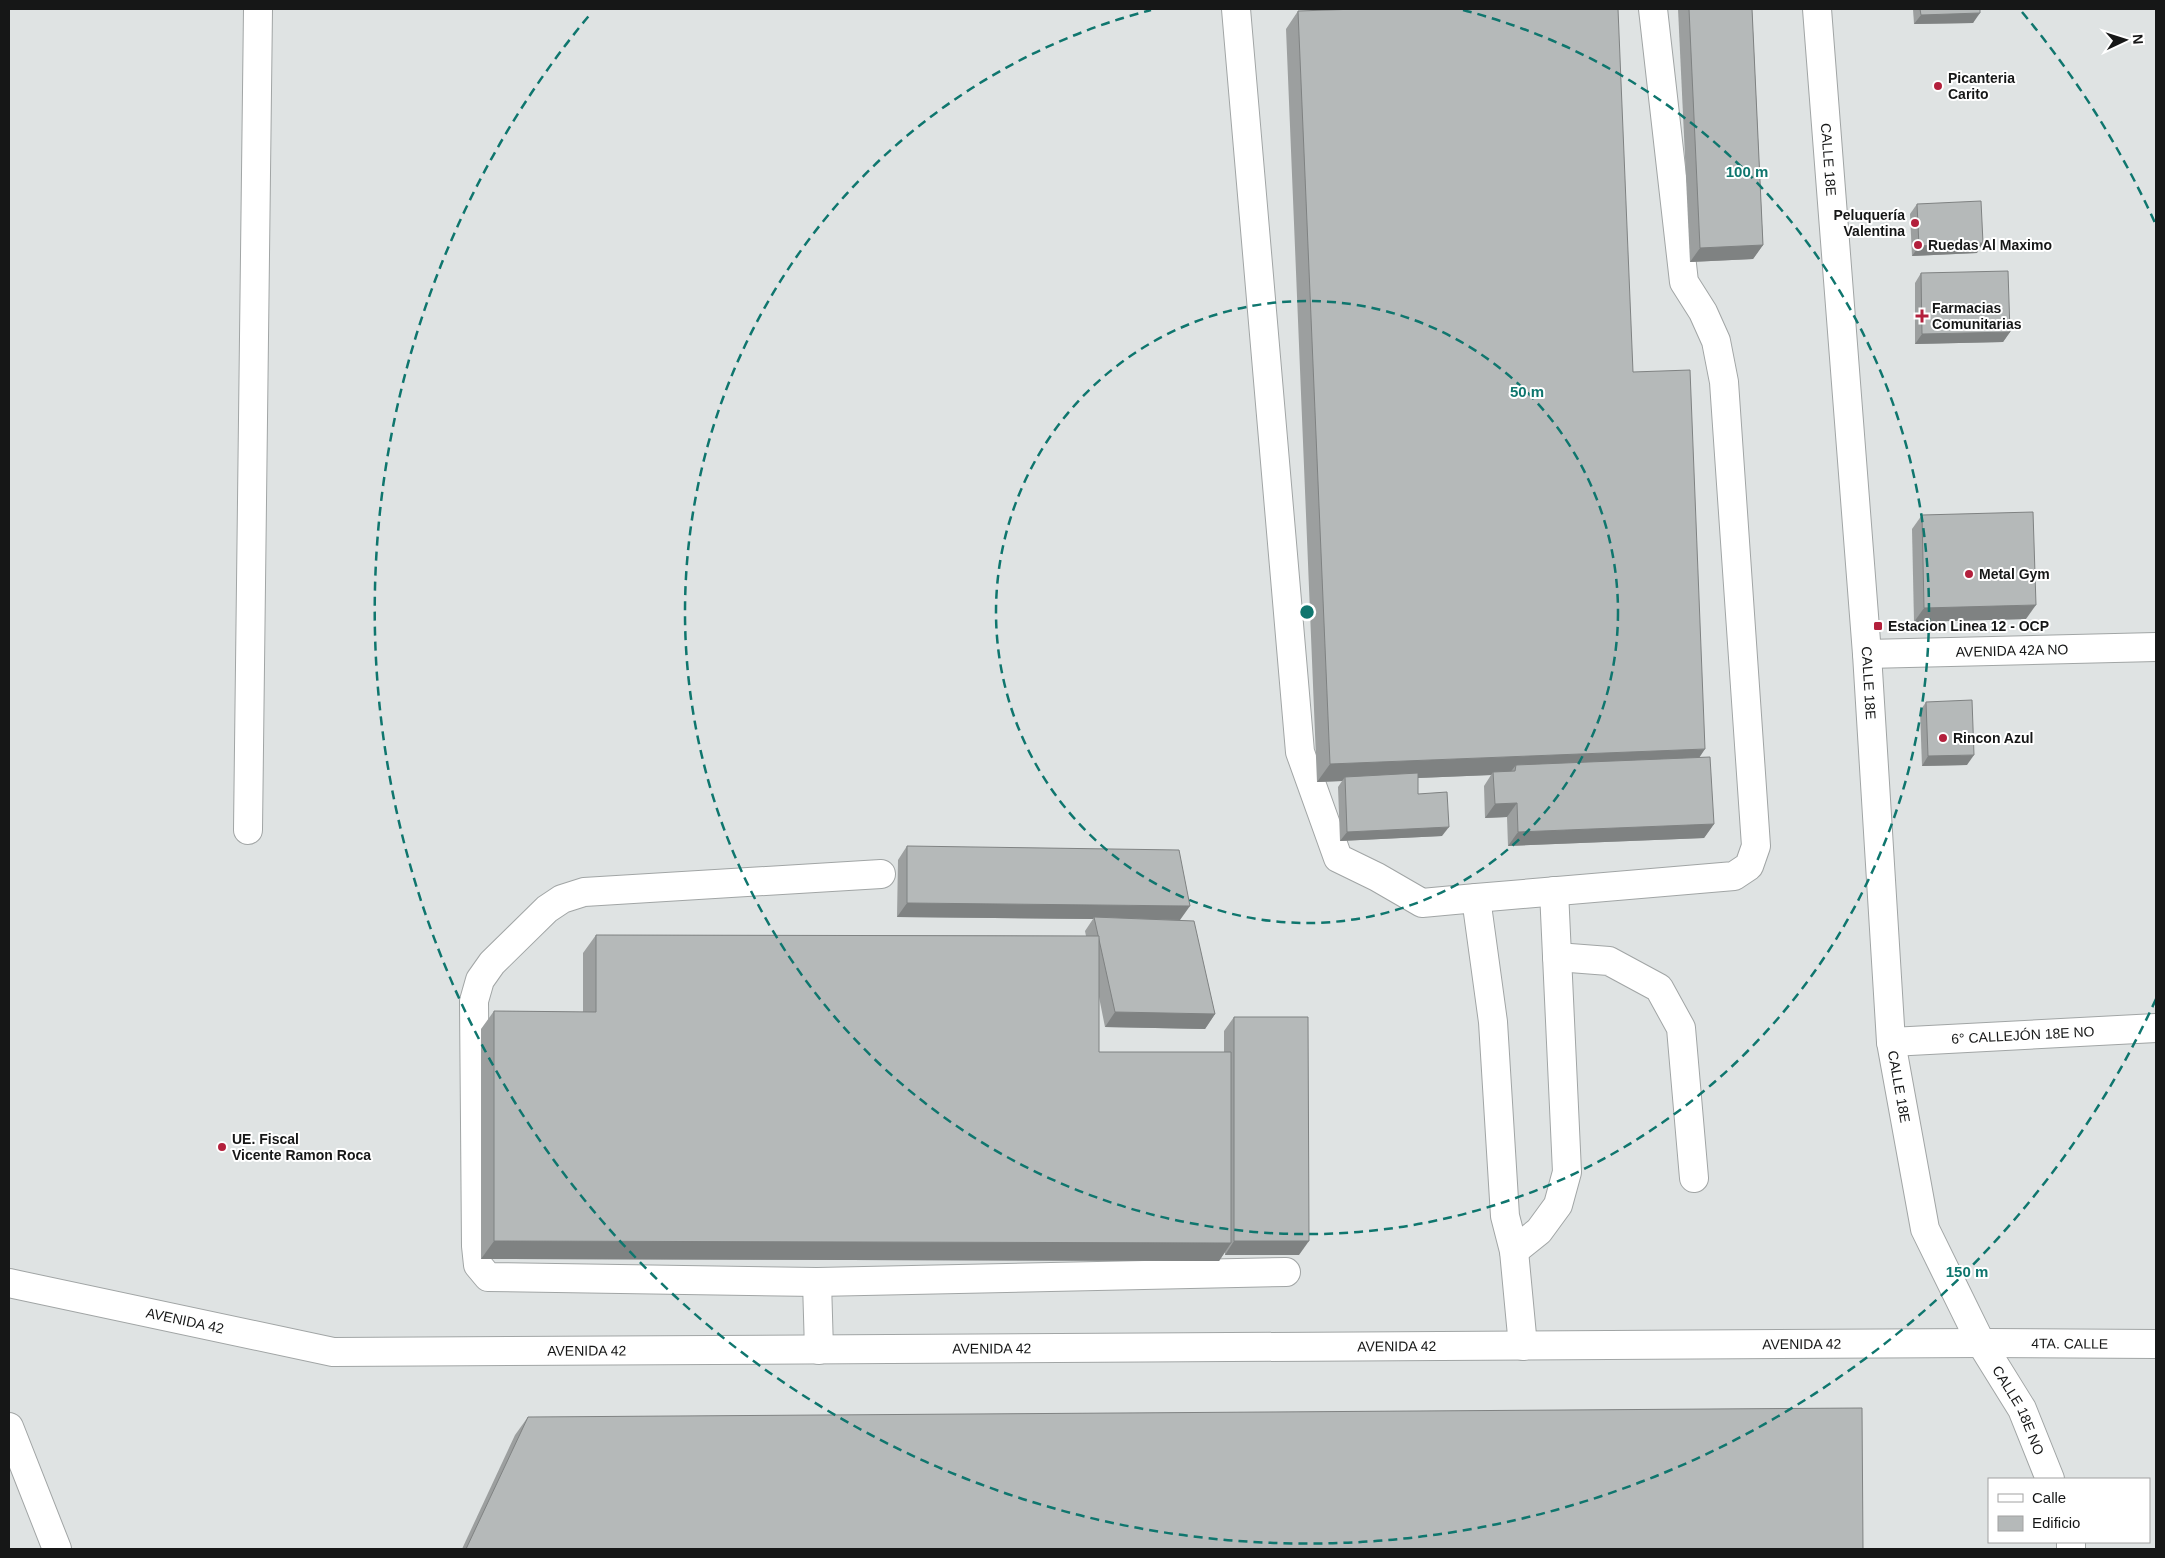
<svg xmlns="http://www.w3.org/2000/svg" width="2165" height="1558" font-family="Helvetica,sans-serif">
  <rect width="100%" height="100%" fill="#dfe3e3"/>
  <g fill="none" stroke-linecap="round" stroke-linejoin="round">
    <defs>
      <g id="minor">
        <path d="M1236,9L1300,752L1338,858L1377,877L1422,903L1476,898L1493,1022L1505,1216L1514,1251L1523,1346"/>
        <path id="s1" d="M1817,9L1867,654L1891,1042L1925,1229L1981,1343L2022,1409L2050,1479"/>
        <path id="s2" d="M1867,654L2156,647"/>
        <path d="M248,830L258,9"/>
        <path d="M1476,898L1734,876L1749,866L1756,846L1724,382L1716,341L1703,312L1684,282L1653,9"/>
        <path d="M1557,957L1609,961L1659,988L1681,1028L1694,1178"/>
        <path id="s3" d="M1891,1042L2156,1028"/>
        <path d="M1514,1251L1539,1231L1558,1205L1567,1172L1554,891"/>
        <path d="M817,1282L488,1277L478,1265L476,1246L474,1001L480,980L492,963L547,909L562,899L584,892L881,874"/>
        <path id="s4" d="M9,1283L333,1352L1981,1343L2156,1344"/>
        <path d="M819,1350L817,1282L1286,1272"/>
        <path d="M9,1427L57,1549"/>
        <path d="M2071,1542V1549"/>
      </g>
    </defs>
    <use href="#minor" stroke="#a1a5a5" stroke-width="30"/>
    <use href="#minor" stroke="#fff" stroke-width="28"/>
  </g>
  <g fill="#9c9f9f">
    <path d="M1678,9H1752L1763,245L1753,259L1690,262Z"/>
    <path d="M1913,9H1980L1973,23L1914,24Z"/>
    <path d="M1298,11L1633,372L1699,758L1714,824L1704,838L1508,846L1507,817L1485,818L1484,786L1491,775L1418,778V794L1442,836L1340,841L1338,787L1342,781L1317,782L1286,29Z"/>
    <path d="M1917,204L1977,253L1912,256L1910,214Z"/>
    <path d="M1921,273L2010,332L2003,342L1915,344V283Z"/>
    <path d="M1922,515L2026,619L1914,622L1912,529Z"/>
    <path d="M1926,702L1967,765L1922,766L1920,711Z"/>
    <path d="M907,846L1180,920L1215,1014L1205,1029L1105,1027L1099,997V1052H1224V1031L1234,1017L1299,1255H1225V1252L1219,1261L481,1259V1029L494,1011L583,1012V953L596,935L1086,936L1085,931L1093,919L897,917L898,860Z"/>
    <path d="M528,1417L1863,1549H462L515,1435Z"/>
  </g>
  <g fill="#7f8282">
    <path d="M1980,13L1973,23L1914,24L1921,15Z"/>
    <path d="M1983,243L1977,253L1912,256L1919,246Z"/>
    <path d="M1763,245L1753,259L1690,262L1700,248Z"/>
    <path d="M2010,332L2003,342L1915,344L1922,334Z"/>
    <path d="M2036,605L2026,619L1914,622L1924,608Z"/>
    <path d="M1705,749L1693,767L1515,771L1516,765L1509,774L1493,772L1491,775L1345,781V777L1342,781L1317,782L1330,764Z"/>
    <path d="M1974,755L1967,765L1922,766L1928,756Z"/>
    <path d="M1517,803L1507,817L1485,818L1495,804Z"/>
    <path d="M1714,824L1704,838L1508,846L1518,832Z"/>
    <path d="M1449,827L1442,836L1340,841L1347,832Z"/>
    <path d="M907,903L1190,906L1180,920L1094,917L1093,919L897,917Z"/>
    <path d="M1115,1012L1215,1014L1205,1029L1105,1027Z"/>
    <path d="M494,1241L1231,1243L1219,1261L481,1259Z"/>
    <path d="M1234,1241H1309L1299,1255H1225Z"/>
  </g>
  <g fill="#b5b9b9" stroke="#7f8282">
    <path d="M1358,9H1618L1633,372L1690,370L1705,749L1330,764L1298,11Z"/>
    <path d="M1689,9H1752L1763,245L1700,248Z"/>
    <path d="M1920,9H1980V13L1921,15Z"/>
    <path d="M1981,201L1983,243L1919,246L1917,204Z"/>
    <path d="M2008,271L2010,332L1922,334L1921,273Z"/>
    <path d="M2033,512L2036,605L1924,608L1922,515Z"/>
    <path d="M1972,700L1974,755L1928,756L1926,702Z"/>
    <path d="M1710,757L1714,824L1518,832L1517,803L1495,804L1493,772L1515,771L1516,765Z"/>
    <path d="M1418,773V794L1447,792L1449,827L1347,832L1345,777Z"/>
    <path d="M907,846L1179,850L1190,906L907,903Z"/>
    <path d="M1094,917L1194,921L1215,1014L1115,1012Z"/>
    <path d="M596,935L1099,936V1052H1231V1243L494,1241V1011L596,1012Z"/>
    <path d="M1234,1017H1308L1309,1241H1234Z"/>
    <path d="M1862,1408L1863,1549H466L528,1417Z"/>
  </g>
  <g fill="none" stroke="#0f766e" stroke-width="2.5" stroke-dasharray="9 6">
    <circle cx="1307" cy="612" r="311"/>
    <path d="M1463 10A622 622 0 1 1 1151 10"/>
    <path d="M2156 999A933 933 0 1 1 592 12M2022 12A933 933 0 0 1 2156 225"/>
  </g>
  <g fill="#b3203c" stroke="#fff" stroke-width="2">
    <circle cx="1938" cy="86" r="5"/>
    <circle cx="1915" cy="223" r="5"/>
    <circle cx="1918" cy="245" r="5"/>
    <path d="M1919.5 308.5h5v5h5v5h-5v5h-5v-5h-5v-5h5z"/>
    <circle cx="1969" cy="574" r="5"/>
    <rect x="1873" y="621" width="10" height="10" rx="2.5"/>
    <circle cx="1943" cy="738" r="5"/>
    <circle cx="222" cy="1147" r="5"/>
  </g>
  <g text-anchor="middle" stroke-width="4" stroke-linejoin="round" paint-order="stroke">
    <g font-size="14" font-weight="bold" fill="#161717" stroke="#fff" text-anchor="start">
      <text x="1948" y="83">Picanteria<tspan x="1948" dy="16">Carito</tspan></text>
      <text x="1905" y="220" text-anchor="end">Peluquería<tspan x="1905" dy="16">Valentina</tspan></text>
      <text x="1928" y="250">Ruedas Al Maximo</text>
      <text x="1932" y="313">Farmacias<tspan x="1932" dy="16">Comunitarias</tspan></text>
      <text x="1979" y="579">Metal Gym</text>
      <text x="1888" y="631">Estacion Linea 12 - OCP</text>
      <text x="1953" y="743">Rincon Azul</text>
      <text x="232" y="1144">UE. Fiscal<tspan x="232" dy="16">Vicente Ramon Roca</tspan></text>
    </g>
    <g font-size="14" fill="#161717" stroke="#fff">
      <text dy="5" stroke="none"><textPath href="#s1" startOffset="151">CALLE 18E</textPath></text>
      <text dy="5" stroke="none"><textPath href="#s2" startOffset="145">AVENIDA 42A NO</textPath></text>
      <text dy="5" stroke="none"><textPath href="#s1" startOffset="676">CALLE 18E</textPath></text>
      <text dy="5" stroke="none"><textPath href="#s3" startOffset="132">6° CALLEJÓN 18E NO</textPath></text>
      <text dy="5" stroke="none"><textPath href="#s1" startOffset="1081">CALLE 18E</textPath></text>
      <text dy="5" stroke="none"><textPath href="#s4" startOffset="180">AVENIDA 42</textPath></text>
      <text dy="5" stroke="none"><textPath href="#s4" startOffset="2068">4TA. CALLE</textPath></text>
      <text dy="5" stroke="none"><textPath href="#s4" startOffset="1800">AVENIDA 42</textPath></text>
      <text dy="5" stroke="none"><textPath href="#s4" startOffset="1395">AVENIDA 42</textPath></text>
      <text dy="5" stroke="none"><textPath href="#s4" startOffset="990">AVENIDA 42</textPath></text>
      <text dy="5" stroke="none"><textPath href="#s4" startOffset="585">AVENIDA 42</textPath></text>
      <text dy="5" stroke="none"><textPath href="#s1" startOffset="1430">CALLE 18E NO</textPath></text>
    </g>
  </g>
  <circle cx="1307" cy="612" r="8" fill="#0f766e" stroke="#fff" stroke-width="2.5"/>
  <g font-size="15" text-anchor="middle" font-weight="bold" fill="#0f766e" stroke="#fff" stroke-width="4" stroke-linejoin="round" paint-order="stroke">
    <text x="1747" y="177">100 m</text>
    <text x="1527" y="397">50 m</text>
    <text x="1967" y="1277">150 m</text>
  </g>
  <rect width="2165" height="1558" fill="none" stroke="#161717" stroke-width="20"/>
  <rect x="1988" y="1478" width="162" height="65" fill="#ffffff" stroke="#a2a2a2"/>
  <rect x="1998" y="1494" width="25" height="8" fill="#ffffff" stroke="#a2a2a2"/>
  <text x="2032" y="1503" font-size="15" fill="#161717">Calle</text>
  <rect x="1998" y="1516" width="25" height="15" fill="#b5b9b9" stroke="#a2a2a2"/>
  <text x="2032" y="1528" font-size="15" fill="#161717">Edificio</text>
  <g transform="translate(2125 40) rotate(86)" stroke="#ffffff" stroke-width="4" paint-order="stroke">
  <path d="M0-4L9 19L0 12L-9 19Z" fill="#161717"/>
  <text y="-8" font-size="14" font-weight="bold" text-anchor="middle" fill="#161717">N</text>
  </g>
</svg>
